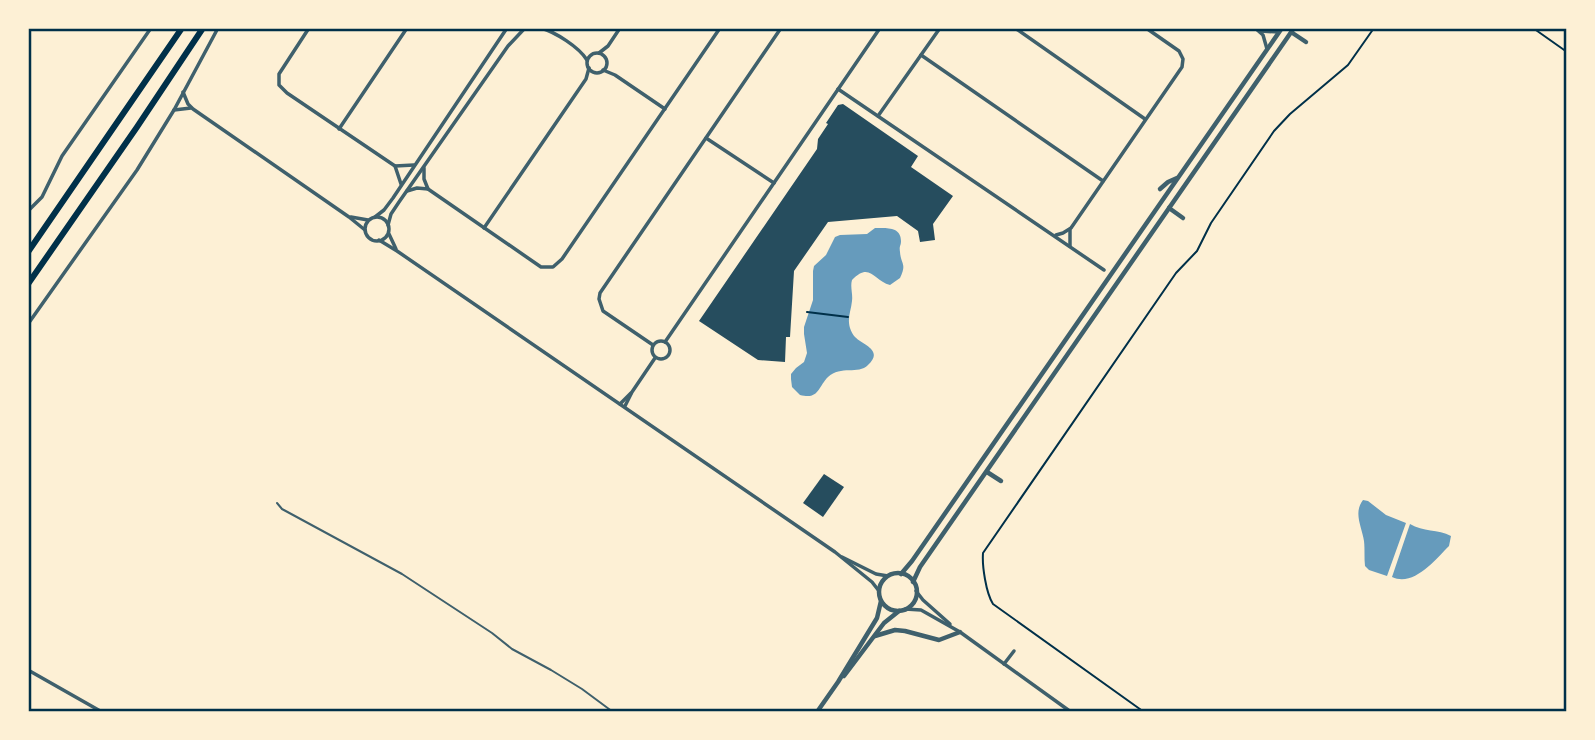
<svg xmlns="http://www.w3.org/2000/svg" width="1595" height="740" font-family="'Playfair Display',serif">
  <rect width="100%" height="100%" fill="#fdf0d5"/>
  <g fill="#669bbc">
    <path d="M875,228C885,228 901,226 901,241C901,246 899,246 900,252C901,265 907,263 900,278L890,285C874,281 870,261 852,280C850,287 853,294 852,301C851,311 847,318 850,328C851,331 853,335 855,337C863,345 884,350 868,365C858,375 841,365 828,377C818,387 819,400 800,395L792,387L791,379V374L796,368L804,362L807,353L804,334V327L813,300V271L814,266L826,255L835,237L840,235L867,234Z"/>
    <path d="M1363,500L1368,501L1386,515L1406,523L1387,576L1369,570L1365,566C1364,558 1365,550 1364,541C1362,527 1353,513 1363,500Z"/>
    <path d="M1410,524C1423,532 1438,529 1451,536L1449,546C1435,560 1414,587 1392,577Z"/>
  </g>
  <g fill="#264d5e">
    <path d="M843,104L918,156L911,167L953,196L933,224L935,240L920,242L918,231L897,216L828,222L794,271L790,337H786L785,362L758,360L699,321L817,149L818,139L828,124L826,123L838,105Z"/>
    <path d="M824,474L844,487L823,517L803,503Z"/>
  </g>
  <g fill="none" stroke-linecap="round" stroke-linejoin="round">
    <g stroke="#003049" stroke-width="2">
      <path d="M1533,28L1567,52"/>
      <path d="M807,312L848,317"/>
      <path d="M1144,712L993,604C986,593 982,566 983,553L1176,273L1197,251L1211,223L1274,131L1290,114L1348,65L1374,28"/>
    </g>
    <path stroke="#3f606c" stroke-width="2" d="M277,503L282,509L402,574L492,633L512,649L551,670L582,689L613,712"/>
    <g stroke="#3f606c" stroke-width="3.5">
      <path d="M309,28L279,74V85L287,93L395,166L401,184"/>
      <path d="M541,28C555,32 579,47 587,60"/>
      <path d="M1015,28L1145,119"/>
      <path d="M1255,28L1263,35L1267,49"/>
      <path d="M1260,31L1279,32"/>
      <path d="M599,53L608,46L620,28"/>
      <circle cx="597" cy="63" r="10"/>
      <path d="M921,55L1103,181"/>
      <path d="M603,70L615,75L665,109"/>
      <path d="M838,89L1104,270"/>
      <path d="M183,92L188,104L193,109L349,217L365,230"/>
      <path d="M174,110L191,108"/>
      <path d="M878,116L940,28"/>
      <path d="M339,129L407,28"/>
      <path d="M706,138L774,183"/>
      <path d="M395,166L414,165"/>
      <path d="M424,168V179L428,189"/>
      <path d="M407,191L417,188L428,189L541,267H553L562,259L720,28"/>
      <path d="M28,211L42,197L62,156L151,28"/>
      <path d="M351,217L368,220"/>
      <path d="M375,217L384,210L393,198L507,28"/>
      <circle cx="377" cy="229" r="12"/>
      <path d="M388,225L391,214L399,202L508,46L525,28"/>
      <path d="M484,228L586,79L589,68"/>
      <path d="M1070,230V246"/>
      <path d="M389,234L396,249"/>
      <path d="M1056,235L1063,233L1071,228L1182,67L1183,59L1179,51L1146,28"/>
      <path d="M379,240L397,251L835,552L872,582L879,591"/>
      <path d="M28,324L137,170L174,110L218,28"/>
      <circle cx="661" cy="350" r="9"/>
      <path d="M665,342L880,28"/>
      <path d="M653,345L603,311L599,299L600,293L781,28"/>
      <path d="M620,404L631,393"/>
      <path d="M625,406L632,392L655,358"/>
      <path d="M842,557L876,574L888,576"/>
      <path d="M916,591L923,600L950,624"/>
      <path d="M905,609L921,610L960,632L1071,712"/>
      <path d="M1004,664L1014,651"/>
      <path d="M28,670L102,712"/>
    </g>
    <g stroke="#3f606c" stroke-width="4.5">
      <path d="M1291,32L1306,42"/>
      <path d="M1160,189L1168,182L1177,178"/>
      <path d="M1169,208L1183,218"/>
      <path d="M987,472L1001,481"/>
      <circle cx="898" cy="592" r="19"/>
      <path d="M901,574L912,561L1282,28"/>
      <path d="M913,582L920,567L1294,28"/>
      <path d="M875,636L895,630L905,631L939,640L960,632"/>
      <path d="M844,676L884,623L899,611"/>
      <path d="M817,712L838,682L877,618L881,601"/>
    </g>
    <g stroke="#003049" stroke-width="6">
      <path d="M28,252L182,28"/>
      <path d="M28,284L137,127L203,28"/>
    </g>
  </g>
  <rect width="1595" height="740" fill="none" stroke="#fdf0d5" stroke-width="60"/>
  <rect x="30" y="30" width="1535" height="680" fill="none" stroke="#003049" stroke-width="2.5"/>
</svg>
